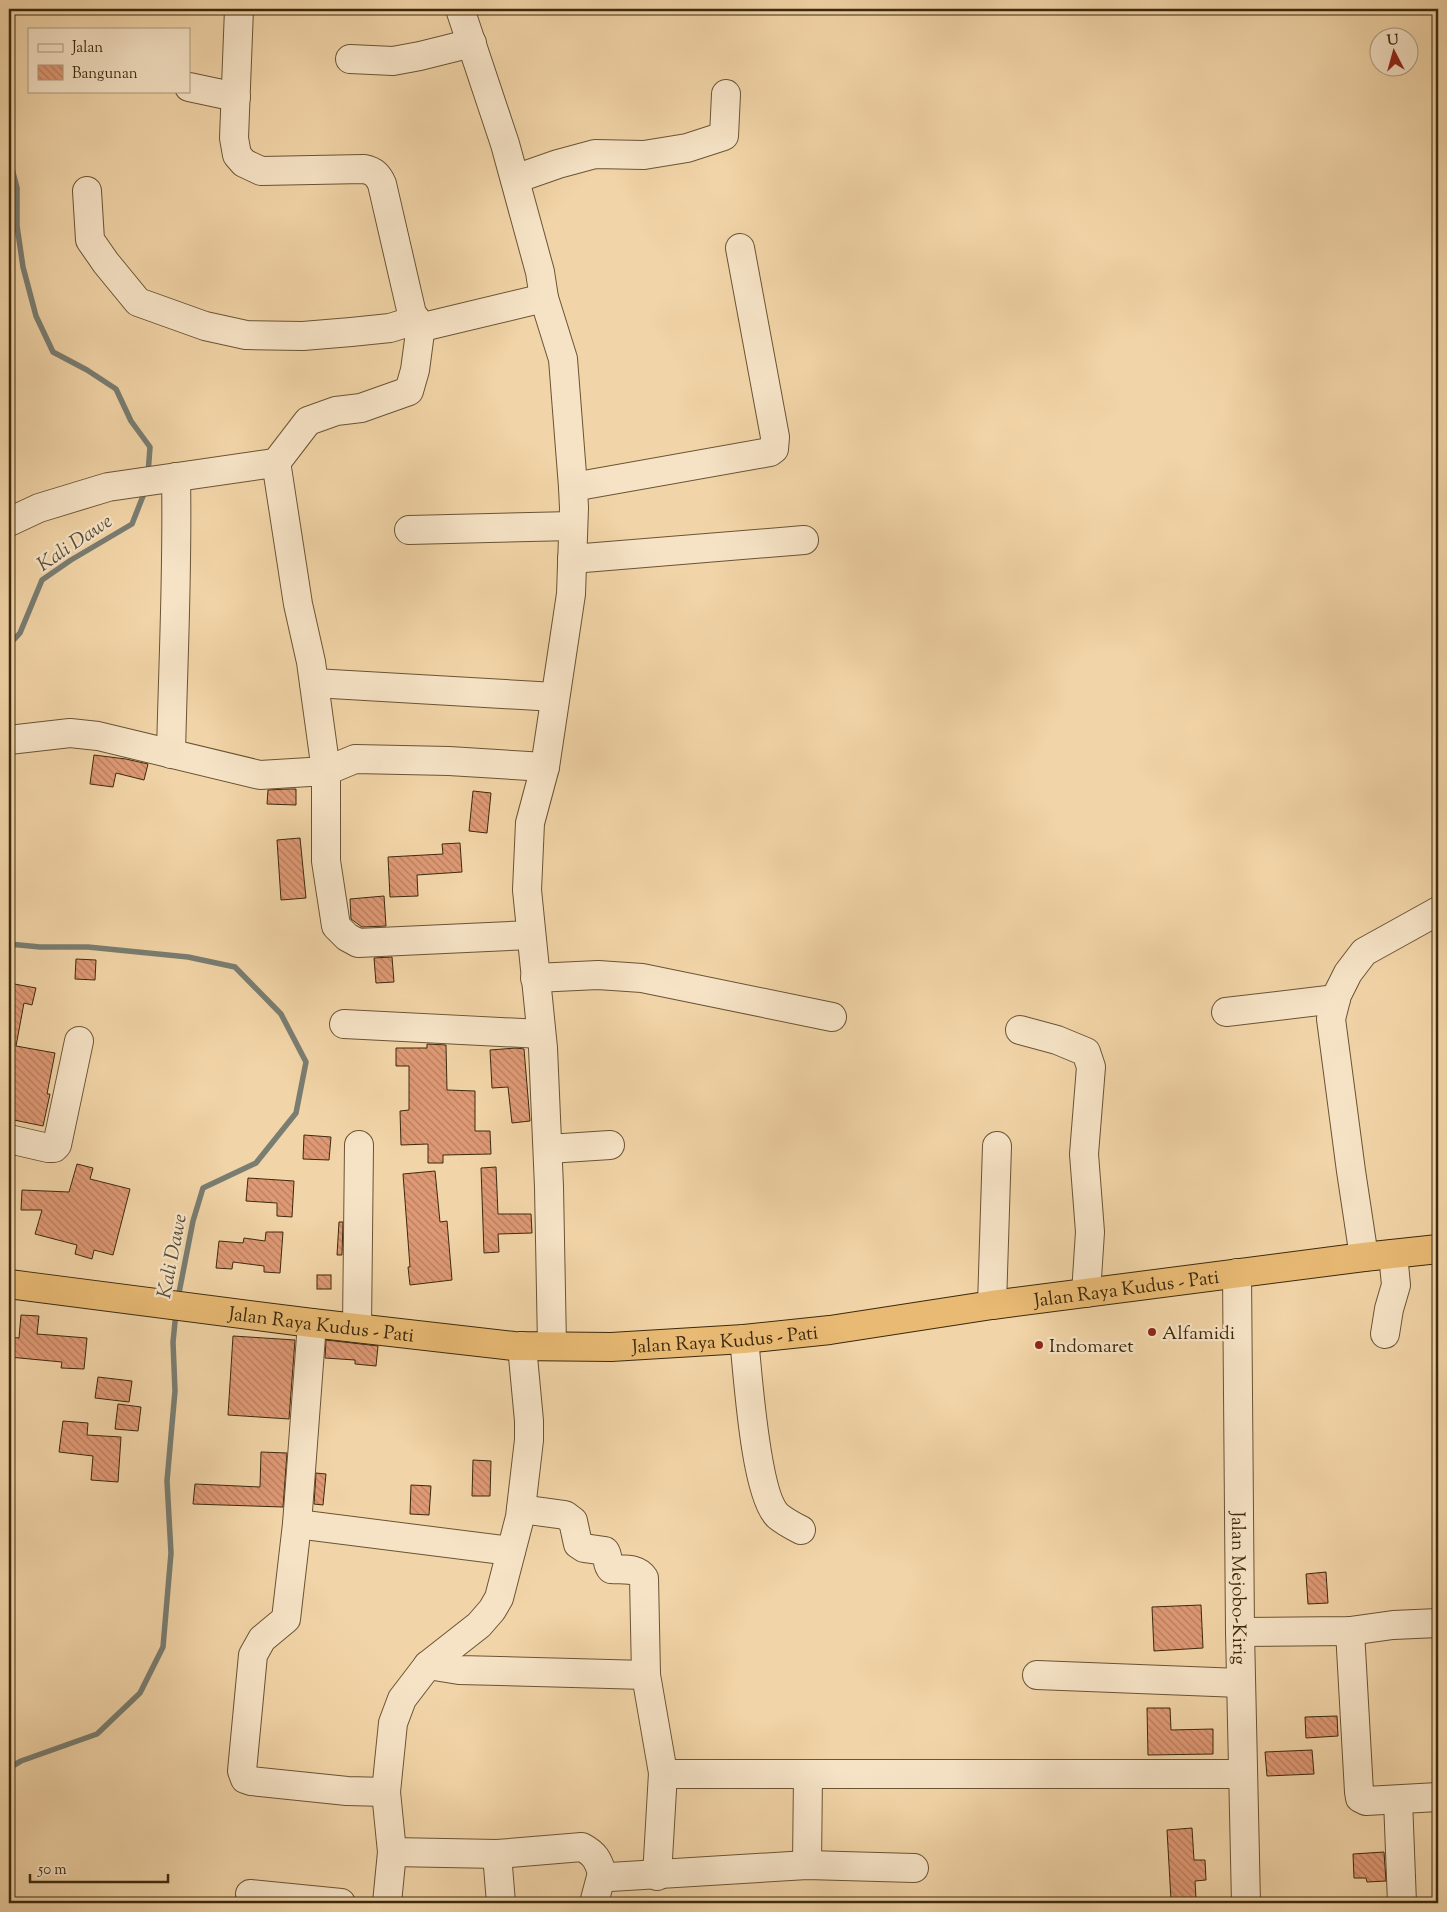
<svg xmlns="http://www.w3.org/2000/svg" width="1447" height="1912" font-family="'Sorts Mill Goudy',serif">
  <defs>
    <pattern id="building-back-hatch" width="6" height="6" patternUnits="userSpaceOnUse" patternTransform="scale(1.25)"><rect width="6" height="6" fill="#df9975"/><path d="M-1 5l2 2M0 0l6 6M5-1l2 2" fill="none" stroke="#b67d5e"/></pattern>
  </defs>
  <rect width="100%" height="100%" fill="#f1d4a7"/>
  <filter id="stains"><feTurbulence type="fractalNoise" baseFrequency=".004" numOctaves="4"/><feColorMatrix values="0 0 0 0 .2 0 0 0 0 .09 0 0 0 0 .02 0 0 0 .5 -.17"/></filter>
  <radialGradient id="worn" r=".72"><stop offset=".6" stop-color="#630" stop-opacity="0"/><stop offset="1" stop-color="#630" stop-opacity=".3"/></radialGradient>
  <g fill="none" stroke-linecap="round" stroke-linejoin="round">
    <g stroke="#797d72" stroke-width="5.5">
      <path d="M9,157L17,188V226L23,267L36,316L53,352L87,370L116,389L131,421L150,447L148,474"/>
      <path d="M9,645L20,633L42,580L71,560L132,524L145,491"/>
      <path d="M9,944L40,947H88L188,957L235,967L281,1014L306,1062L296,1113L256,1163L203,1188L193,1221L178,1298"/>
      <path d="M9,1768L21,1761L97,1734L140,1693L163,1647L171,1553L167,1481L175,1391L173,1342L176,1312"/>
    </g>
  </g>
  <g fill="url(#building-back-hatch)" stroke="#3d290e">
    <path d="M94,755L126,759L148,764L144,780L116,773L113,787L90,784Z"/>
    <path d="M288,789H296V805L267,804L268,790Z"/>
    <path d="M473,791L491,793L487,833L469,831Z"/>
    <path d="M300,838L306,898L281,900L277,840Z"/>
    <path d="M460,843L462,872L417,875L418,896L390,897L388,857L443,854L442,844Z"/>
    <path d="M384,896L386,926L362,927L351,919L350,899Z"/>
    <path d="M392,957L394,982L376,983L374,958Z"/>
    <path d="M76,959L96,960L95,980L75,979Z"/>
    <path d="M9,983L36,988L32,1005L24,1003L16,1046L55,1053L47,1094H50L43,1126L9,1119Z"/>
    <path d="M427,1044L446,1045L447,1090L475,1091V1131H490L491,1154L443,1155V1163H428V1144L401,1145L400,1111L409,1110V1066H396V1048H427Z"/>
    <path d="M516,1048L524,1049L530,1121L512,1123L508,1087L492,1088L490,1050Z"/>
    <path d="M304,1135L331,1137L329,1160L303,1159Z"/>
    <path d="M77,1164L93,1168L90,1179L130,1189L113,1255L94,1250L92,1259L75,1254L77,1245L35,1234L42,1210H21L22,1190L69,1192Z"/>
    <path d="M496,1167L498,1214H531L532,1233L498,1234L499,1252L484,1253L481,1168Z"/>
    <path d="M435,1171L440,1222L447,1221L452,1280L410,1285L408,1267H410L403,1174Z"/>
    <path d="M248,1178L294,1181L292,1217L277,1216V1203L246,1201Z"/>
    <path d="M339,1222H343L342,1255H337Z"/>
    <path d="M266,1232H283L280,1273L264,1272V1266L233,1262L232,1269L216,1268L219,1241L243,1243L244,1238L265,1241Z"/>
    <rect x="317" y="1275" width="14" height="14"/>
    <path d="M21,1315L39,1316L37,1334L87,1338L84,1369L61,1368L62,1362L9,1357V1337L19,1338Z"/>
    <path d="M233,1336L295,1340L289,1419L228,1415Z"/>
    <path d="M326,1340L378,1346L376,1366L355,1364V1360L325,1358Z"/>
    <path d="M98,1377L132,1381L129,1402L95,1398Z"/>
    <path d="M118,1404L141,1407L138,1431L115,1429Z"/>
    <path d="M63,1421L88,1423L87,1435L121,1437L118,1482L91,1480L93,1456L59,1452Z"/>
    <path d="M261,1452L287,1453L283,1507L193,1504L195,1484L260,1487Z"/>
    <path d="M473,1460L491,1461L490,1496H472Z"/>
    <path d="M316,1473L326,1474L323,1505L314,1504Z"/>
    <path d="M411,1485L431,1486L429,1515L410,1514Z"/>
    <path d="M1326,1572L1328,1603L1308,1604L1306,1574Z"/>
    <path d="M1201,1605L1203,1648L1154,1651L1152,1607Z"/>
    <path d="M1147,1708H1170L1171,1730L1213,1729V1754L1148,1755Z"/>
    <path d="M1337,1716L1338,1736L1306,1738L1305,1717Z"/>
    <path d="M1312,1750L1314,1774L1267,1776L1265,1752Z"/>
    <path d="M1192,1828L1194,1860H1205L1206,1880L1195,1881L1196,1899L1171,1900L1167,1830Z"/>
    <path d="M1384,1852L1386,1881L1367,1882L1366,1878H1354L1353,1854Z"/>
  </g>
  <g fill="none" stroke-linecap="round" stroke-linejoin="round">
    <defs>
      <g id="minor">
        <path d="M239,9L234,138L237,155L244,163L261,171L364,169C374,171 378,175 382,184L412,314L421,325L427,326L544,298"/>
        <path d="M460,9L505,144L540,272L544,298L563,359L573,487L574,508L571,594L545,767L530,823L527,890L543,1048L549,1187L552,1345"/>
        <path d="M350,59L393,61L420,56L472,43"/>
        <path d="M189,87L236,97"/>
        <path d="M515,179L558,164L595,154L644,155L687,148L724,136L726,94"/>
        <path d="M87,191L90,240L106,263L138,302L205,326L246,335L303,336L351,332L390,328L416,320"/>
        <path d="M275,464L308,421L336,411L361,408L409,391L415,370L421,325"/>
        <path d="M573,487L770,452L774,449L775,437L740,248"/>
        <path d="M9,522L39,508L108,487L274,463L277,468L298,604L311,662L326,771L355,759L449,761L545,767"/>
        <path d="M409,530L573,526"/>
        <path d="M572,559L804,540"/>
        <path d="M314,683L555,697"/>
        <path d="M9,740L70,733L98,736L260,775L326,771V861L336,926L347,937L358,943L531,935"/>
        <path d="M171,754C173,662 178,570 176,477"/>
        <path d="M535,978L598,975L642,978L832,1017"/>
        <path d="M1226,1012L1336,999"/>
        <path d="M344,1024L541,1034"/>
        <path d="M1020,1030L1057,1040L1086,1052L1091,1067L1084,1154L1090,1232L1086,1293"/>
        <path d="M9,1139L48,1148H54L57,1145L79,1041"/>
        <path d="M548,1149L610,1145"/>
        <path d="M1364,1257L1351,1171L1331,1019L1337,995L1348,973L1364,952L1438,911"/>
        <path id="s1" d="M1237,1273L1240,1632L1246,1903"/>
        <path d="M992,1305L997,1146"/>
        <path d="M312,1323L297,1524L286,1619L262,1639L253,1655L242,1771L245,1779L251,1781L347,1791L386,1792"/>
        <path d="M357,1328L359,1145"/>
        <path d="M1385,1334L1389,1309L1396,1285L1393,1254"/>
        <path d="M744,1339C748,1374 755,1495 778,1516C784,1521 793,1526 801,1530"/>
        <path d="M521,1509L565,1515L573,1521L578,1544L584,1548L605,1551C609,1556 606,1564 611,1569C623,1570 637,1567 644,1578L646,1675"/>
        <path d="M297,1524L511,1551"/>
        <path d="M1350,1631L1359,1792L1360,1798L1366,1801L1438,1797"/>
        <path d="M1240,1632L1350,1631L1393,1625L1438,1623"/>
        <path d="M428,1665L459,1670L646,1675L663,1773L671,1774H1242"/>
        <path d="M1037,1675L1240,1683"/>
        <path d="M1398,1800L1402,1903"/>
        <path d="M392,1852L497,1854L582,1847C595,1854 598,1860 602,1873L610,1877L807,1865L914,1868"/>
        <path d="M497,1854L501,1903"/>
        <path d="M807,1865L808,1775"/>
        <path d="M657,1876L663,1773"/>
        <path d="M250,1894L341,1903"/>
        <path d="M387,1903L392,1852L386,1792L393,1723L402,1699L428,1665L479,1625L492,1610L499,1598L520,1517L529,1440V1421L522,1346"/>
        <path d="M594,1903L602,1873"/>
      </g>
      <g id="highway">
        <path id="s2" d="M9,1284L312,1323L514,1346L611,1347L744,1339L830,1330L992,1305L1364,1257L1438,1249"/>
      </g>
    </defs>
    <use href="#minor" stroke="#6a5434" stroke-width="30"/>
    <use href="#highway" stroke="#3d290e" stroke-width="30"/>
    <use href="#minor" stroke="#f6e3c6" stroke-width="28"/>
    <use href="#highway" stroke="#e8ba74" stroke-width="28"/>
  </g>
  <g fill="#8f2418" stroke="#f6e3c6" stroke-width="2">
    <circle cx="1152" cy="1332" r="5"/>
    <circle cx="1039" cy="1345" r="5"/>
  </g>
  <g text-anchor="middle" stroke-width="4.5" stroke-linejoin="round" paint-order="stroke">
    <g font-size="19" fill="#3d290e" stroke="#f6e3c6">
      <text dy="7" stroke="none"><textPath href="#s2" startOffset="1125">Jalan Raya Kudus - Pati</textPath></text>
      <text dy="7" stroke="none"><textPath href="#s2" startOffset="315">Jalan Raya Kudus - Pati</textPath></text>
      <text dy="7" stroke="none"><textPath href="#s2" startOffset="720">Jalan Raya Kudus - Pati</textPath></text>
      <text dy="7" stroke="none"><textPath href="#s1" startOffset="315">Jalan Mejobo-Kirig</textPath></text>
    </g>
    <g font-size="19" fill="#3d290e" stroke="#f6e3c6" text-anchor="start">
      <text x="1162" y="1339">Alfamidi</text>
      <text x="1049" y="1352">Indomaret</text>
    </g>
    <g font-size="20" font-style="italic" fill="#564c38" stroke="#f6e3c6">
      <text transform="translate(74 542) rotate(-34)" y="7">Kali Dawe</text>
      <text transform="translate(171 1256) rotate(-79)" y="7">Kali Dawe</text>
    </g>
  </g>
  <rect width="1447" height="1912" fill="none" stroke="#f1d4a7" stroke-width="30"/>
  <rect x="10" y="10" width="1427" height="1892" fill="none" stroke="#3d290e" stroke-width="2.5"/>
  <rect x="15" y="15" width="1417" height="1882" fill="none" stroke="#3d290e"/>
  <rect x="28" y="28" width="162" height="65" fill="#f6e3c6" stroke="#ac997c"/>
  <rect x="38" y="44" width="25" height="8" fill="#f6e3c6" stroke="#ac997c"/>
  <text x="72" y="52" font-size="15" fill="#3d290e">Jalan</text>
  <rect x="38" y="65" width="25" height="15" fill="url(#building-back-hatch)" stroke="#ac997c"/>
  <text x="72" y="78" font-size="15" fill="#3d290e">Bangunan</text>
  <g transform="translate(1394 52) rotate(354)"><circle r="24" fill="#f6e3c6" stroke="#ac997c"/>
  <path d="M0-4L9 19L0 12L-9 19Z" fill="#8f2418"/>
  <text y="-8" font-size="14" font-weight="bold" text-anchor="middle" fill="#3d290e">U</text>
  </g>
  <path d="M30 1874v8h138v-8" fill="none" stroke="#3d290e" stroke-width="2.5"/>
  <text x="38" y="1874" font-size="15" fill="#3d290e" stroke="#f6e3c6" stroke-width="4" paint-order="stroke">50 m</text>
  <rect width="100%" height="100%" filter="url(#stains)"/>
  <rect width="100%" height="100%" fill="url(#worn)"/>
</svg>
